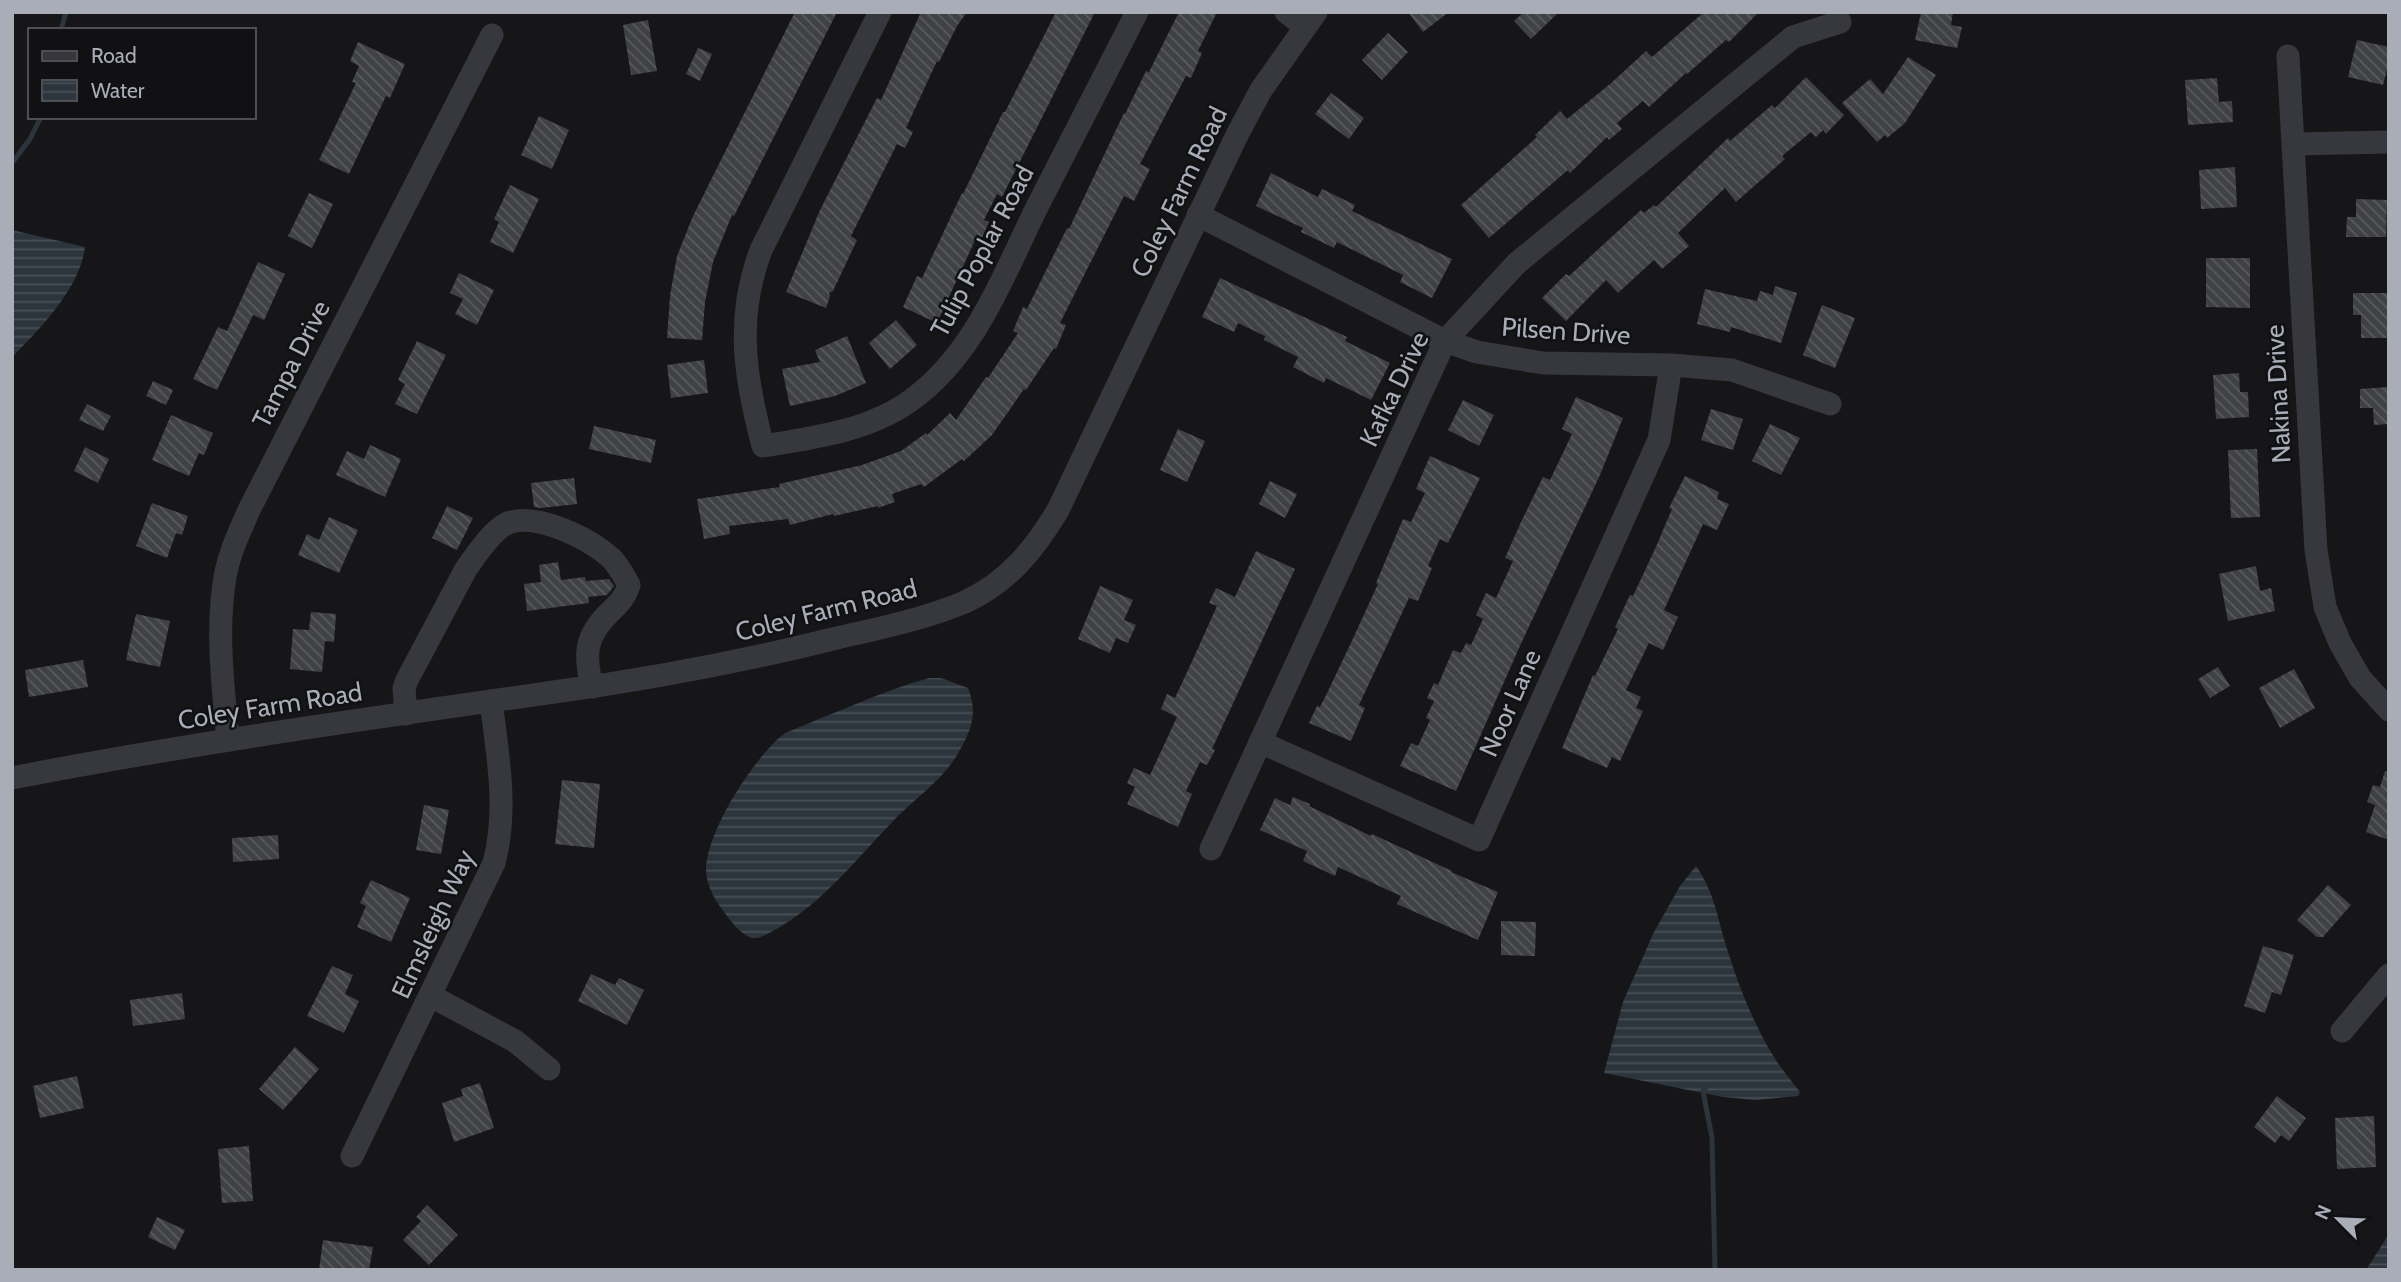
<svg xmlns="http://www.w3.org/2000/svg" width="2401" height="1282" font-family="Cabin,sans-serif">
  <defs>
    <pattern id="water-rules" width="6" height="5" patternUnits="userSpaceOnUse" patternTransform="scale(1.75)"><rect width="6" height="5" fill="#2c353c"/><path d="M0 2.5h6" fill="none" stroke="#485056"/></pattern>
    <pattern id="building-back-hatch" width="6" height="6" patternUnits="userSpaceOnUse" patternTransform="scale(1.75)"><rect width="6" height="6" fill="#404145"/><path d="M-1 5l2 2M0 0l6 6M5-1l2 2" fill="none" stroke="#595a5e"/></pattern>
  </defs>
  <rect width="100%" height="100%" fill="#161618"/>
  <g fill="url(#water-rules)">
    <path d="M12,230L85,247C80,288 40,329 12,357Z"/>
    <path d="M929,678H941L968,688C977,711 973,726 961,748C945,778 923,792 900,814C859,855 823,905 771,932C767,934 760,938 756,938C745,939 733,924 727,916C717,903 706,887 706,869C707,830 755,756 785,733C833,714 880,692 929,678Z"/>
    <path d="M1696,866C1715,893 1718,921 1728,952C1739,987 1754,1025 1774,1057C1781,1069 1791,1080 1800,1092L1798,1096L1755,1100L1723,1097L1604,1073L1623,1002L1654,932L1680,886Z"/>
    <path d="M2389,1234V1270H2366Z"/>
  </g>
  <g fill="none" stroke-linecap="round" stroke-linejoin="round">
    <g stroke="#2c353c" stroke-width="5">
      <path d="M61,30L66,12"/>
      <path d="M12,163L30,139L41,117"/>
      <path d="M1707,1086L1703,1091L1712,1138L1715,1270"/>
    </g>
  </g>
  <g fill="url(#building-back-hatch)">
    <path d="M795,12H837L734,216L732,215L713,262L705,302L702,340L667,338L670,296L677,256L693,216Z"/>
    <path d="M921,12H967L957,26L939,62L937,61L912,115L906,128L913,132L905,148L897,144L851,236L857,240L833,291L829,293L830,296L826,308L786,292L820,210L877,98L881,100Z"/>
    <path d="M1056,12H1095L1002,197L997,194L984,220L989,222L981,240L976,238L937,323L903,307L917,276L922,278L962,193L963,194L1003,112H1005Z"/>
    <path d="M1179,12H1217L1198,51L1202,53L1191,78L1186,76L1140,164L1150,169L1134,201L1124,196L1060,323L1066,325L1056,349L1054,348L1026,390L1024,389L992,435L964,461L962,459L924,487L921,484L892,494L895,502L878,508V506L834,516L833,514L790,525L788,519L729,526L730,534L704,539L697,499L780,487L779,484L862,465L901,451L926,433L927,435L950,413L956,420L986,377L988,378L1018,333L1013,331L1023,307L1027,309L1067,228L1069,229L1124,113L1125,114L1146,71L1149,72Z"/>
    <path d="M1408,12H1449L1423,32Z"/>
    <path d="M1524,12H1559L1531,39L1514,21Z"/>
    <path d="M1704,12H1759L1729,42L1726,40L1687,74L1686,73L1649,107L1643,101L1617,123L1622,129L1609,140L1607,137L1570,173L1568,170L1489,238L1461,205L1537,137L1535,135L1560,111L1567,119L1610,84L1646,51L1652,57Z"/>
    <path d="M1921,12H1953L1951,25L1962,27L1957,48L1915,40Z"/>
    <path d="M648,20L657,71L631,75L623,25Z"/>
    <path d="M1388,33L1408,52L1382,80L1362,60Z"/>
    <path d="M2357,40L2389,47V62L2383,85L2348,77Z"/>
    <path d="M358,42L405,64L390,98L386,96L349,174L319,160L356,83L352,82L359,66L350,61Z"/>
    <path d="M698,48L712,54L700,81L686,74Z"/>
    <path d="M1908,57L1936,75L1905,123L1887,138L1885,135L1877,142L1842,103L1870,79L1883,94Z"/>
    <path d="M1806,77L1844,115L1826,134L1823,130L1816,137L1811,132L1782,156L1785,159L1736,202L1725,188L1678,233L1689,246L1662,269L1654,260L1618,293L1606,280L1566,321L1542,298L1566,274L1569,276L1641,210L1644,213L1654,205L1656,207L1728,138L1730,141L1772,105L1775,108Z"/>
    <path d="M2217,78L2219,102L2232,101L2233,122L2188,125L2185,80Z"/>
    <path d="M1331,93L1364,118L1349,139L1315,114Z"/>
    <path d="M539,116L569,130L552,169L521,155Z"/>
    <path d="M2235,167L2237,207L2201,209L2199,170Z"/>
    <path d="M1271,173L1318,197L1322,189L1355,205L1352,211L1452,259L1432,298L1400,282L1403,275L1337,242L1334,248L1301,232L1303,228L1256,206Z"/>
    <path d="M510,185L539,199L513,253L490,242L499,222L494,219Z"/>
    <path d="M309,193L333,204L312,248L288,236Z"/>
    <path d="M2356,199L2387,200L2386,237H2346L2347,217H2356Z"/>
    <path d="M2206,258H2250V308L2206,307Z"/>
    <path d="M258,262L285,274L264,320L253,315L217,390L193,379L218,327L227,331Z"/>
    <path d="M459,273L494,290L477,325L455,314L463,299L450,293Z"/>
    <path d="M1220,278L1347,337L1345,341L1390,363L1371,400L1326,378L1324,383L1293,367L1298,357L1264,340L1265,336L1238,323L1234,332L1202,317Z"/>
    <path d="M1775,286L1797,293L1781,343L1731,327L1730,332L1697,324L1705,289L1757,301L1760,291L1773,295Z"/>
    <path d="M2353,293H2389V338H2361V315H2353Z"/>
    <path d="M1822,305L1855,318L1835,368L1803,355Z"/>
    <path d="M896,320L917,345L890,369L869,343Z"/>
    <path d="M847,336L866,383L835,396L790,406L782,369L820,362L815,350Z"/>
    <path d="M417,341L446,355L417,414L395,404L405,384L398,380Z"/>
    <path d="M704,360L708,393L671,398L667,365Z"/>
    <path d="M2239,373L2240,392H2248L2249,417L2216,419L2213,375Z"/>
    <path d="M153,381L173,390L166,405L146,396Z"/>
    <path d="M2389,387V424L2374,425L2373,408H2360V389Z"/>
    <path d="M1576,397L1623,418L1600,475L1519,648L1456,791L1400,766L1411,743L1418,746L1430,720L1426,718L1434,701L1427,698L1434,683L1438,685L1453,650L1461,653L1466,643L1471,645L1483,619L1476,615L1486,593L1496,598L1513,561L1505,558L1521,522L1543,477L1550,480L1572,434L1562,429Z"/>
    <path d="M1463,400L1494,415L1479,446L1448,430Z"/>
    <path d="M87,404L111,416L103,431L79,420Z"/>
    <path d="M1711,409L1743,419L1733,450L1701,440Z"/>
    <path d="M171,415L213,433L204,455L199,453L189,476L152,460Z"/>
    <path d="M1770,424L1800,438L1781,475L1752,461Z"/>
    <path d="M594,426L656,440L651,463L589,449Z"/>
    <path d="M1178,429L1205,441L1187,482L1160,470Z"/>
    <path d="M370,445L401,459L385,497L336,475L347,451L364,459Z"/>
    <path d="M85,447L109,459L98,483L74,471Z"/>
    <path d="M2257,449L2260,517L2231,518L2228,450Z"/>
    <path d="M1430,456L1480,478L1448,543L1440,539L1428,566L1432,568L1418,601L1409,598L1359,705L1365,708L1351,741L1309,723L1317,706L1320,707L1328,691L1350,645L1378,584L1376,583L1403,519L1411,522L1425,493L1416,489Z"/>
    <path d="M1685,476L1719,492L1717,499L1729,504L1717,530L1703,524L1664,610L1678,617L1663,650L1649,643L1626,690L1641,697L1636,708L1643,711L1620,761L1612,757L1607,768L1562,748L1593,675L1595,676L1618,629L1615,627L1630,595L1633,596L1655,549L1672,509L1669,508Z"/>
    <path d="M574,478L577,504L541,508L534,507L531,483Z"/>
    <path d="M1270,481L1297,494L1285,518L1259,504Z"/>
    <path d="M152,503L188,516L182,535L176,533L167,558L136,546Z"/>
    <path d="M447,506L473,518L457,550L432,538Z"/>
    <path d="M329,517L358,530L339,573L298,555L307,534L319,540Z"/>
    <path d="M1256,551L1295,569L1212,749L1215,750L1207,765L1200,762L1186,791L1192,794L1178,827L1127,804L1135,787L1127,783L1134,768L1150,775L1177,717L1161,709L1167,694L1175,698L1194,657L1217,606L1209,603L1216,588L1235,597Z"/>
    <path d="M558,562L561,580L585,577L586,581L609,579L614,586L607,595L588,597L589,603L527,611L524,584L541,582L539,565Z"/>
    <path d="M2256,566L2260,591L2271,588L2275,611L2228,621L2219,574Z"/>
    <path d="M1100,586L1133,600L1124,620L1136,625L1128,643L1116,638L1110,653L1078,639Z"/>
    <path d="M311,612L336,614L334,642L325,641L322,672L290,669L293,629L309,630Z"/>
    <path d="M136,614L170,621L160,667L126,660Z"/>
    <path d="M83,660L88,687L29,697L25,670Z"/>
    <path d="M2218,667L2230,686L2210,698L2198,679Z"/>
    <path d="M2294,669L2315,708L2280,728L2259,688Z"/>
    <path d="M2385,771H2389V840L2366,832L2375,805L2367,802L2373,785L2380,787Z"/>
    <path d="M562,780L600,784L594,848L555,844Z"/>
    <path d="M1293,797L1310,804L1309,806L1371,836L1372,834L1452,871L1451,872L1498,892L1478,940L1397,904L1401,896L1338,867L1335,876L1303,861L1307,851L1260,830L1275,798L1290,805Z"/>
    <path d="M424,805L449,810L441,854L416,850Z"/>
    <path d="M278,835L279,859L233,862L232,838Z"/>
    <path d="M371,880L410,898L391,942L357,927L366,906L360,903Z"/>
    <path d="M2328,885L2351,905L2323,937H2317L2297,920Z"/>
    <path d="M1501,921L1536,922L1535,956L1501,955Z"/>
    <path d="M2263,946L2294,955L2281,995L2272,992L2265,1013L2244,1006Z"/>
    <path d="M332,966L353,975L345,994L359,1001L344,1033L307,1016Z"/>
    <path d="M591,974L615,985L619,978L644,990L627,1025L578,1001Z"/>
    <path d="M182,993L185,1019L133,1026L130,1000Z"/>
    <path d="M295,1047L319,1069L283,1110L259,1089Z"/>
    <path d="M77,1076L84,1108L40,1118L33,1086Z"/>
    <path d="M480,1083L494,1128L454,1142L442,1103L463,1096L461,1089Z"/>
    <path d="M2277,1096L2306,1118L2289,1141L2281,1135L2275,1143L2254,1127Z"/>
    <path d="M2374,1116L2376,1167L2337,1169L2335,1118Z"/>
    <path d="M249,1146L253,1201L222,1203L218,1149Z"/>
    <path d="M427,1205L458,1235L429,1265L403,1240L421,1221L416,1217Z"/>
    <path d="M157,1217L185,1230L175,1250L148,1237Z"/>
    <path d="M323,1240L373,1247L369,1270H319Z"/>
  </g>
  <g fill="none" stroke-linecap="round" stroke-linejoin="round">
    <g stroke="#37383d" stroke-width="23">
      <path d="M880,12L761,250C735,318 745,378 763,446C813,438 868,431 910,401C975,355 1003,276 1037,207C1070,142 1104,77 1137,12"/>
      <path d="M1286,12L1304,26"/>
      <path d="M2288,56L2316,550L2325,607L2340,643L2360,678L2389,710"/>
      <path d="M2294,144L2389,142"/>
      <path d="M1198,215L1445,341L1477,352L1543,363L1671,365L1732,370L1830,404"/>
      <path d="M406,714L404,688L407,680L466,569C475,556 495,526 511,522C540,514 590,539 611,558C619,566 624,576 629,585C625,598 619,603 610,612C585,636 584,654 592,687"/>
      <path d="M228,740C223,686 216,631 225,577C229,553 240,531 249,510L492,35"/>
      <path d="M1260,742L1479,840L1659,440L1671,365"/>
      <path d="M12,778C192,743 373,718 554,692C650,679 744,661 837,638C880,628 925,619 965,602C1008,582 1034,550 1058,510L1237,135L1261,90L1316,12"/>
      <path d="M1211,849L1445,341L1517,263L1793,37L1840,22"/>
      <path d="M431,996L515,1041L549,1069"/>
      <path d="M2342,1031L2389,975"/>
      <path d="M352,1156L494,863C508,810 498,756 491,702"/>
    </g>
  </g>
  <g text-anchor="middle" stroke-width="5" stroke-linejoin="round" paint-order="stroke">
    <g font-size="26" fill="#a8adb8" stroke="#111113">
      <text transform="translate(1179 192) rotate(-64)" y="9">Coley Farm Road</text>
      <text transform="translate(982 251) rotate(-62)" y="9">Tulip Poplar Road</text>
      <text transform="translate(1566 331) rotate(4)" y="9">Pilsen Drive</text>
      <text transform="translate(291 364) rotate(-63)" y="9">Tampa Drive</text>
      <text transform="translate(1394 389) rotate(-64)" y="9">Kafka Drive</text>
      <text transform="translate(2278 394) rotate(-93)" y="9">Nakina Drive</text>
      <text transform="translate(826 610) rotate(-14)" y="9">Coley Farm Road</text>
      <text transform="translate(1510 703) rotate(-66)" y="9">Noor Lane</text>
      <text transform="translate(270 706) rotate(-9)" y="9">Coley Farm Road</text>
      <text transform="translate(433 924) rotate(-65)" y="9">Elmsleigh Way</text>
    </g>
  </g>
  <rect width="2401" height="1282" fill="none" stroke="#a8adb8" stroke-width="28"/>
  <rect x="28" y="28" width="228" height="91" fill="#111113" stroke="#4d4f55" stroke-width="2"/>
  <rect x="42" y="51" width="35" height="10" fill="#37383d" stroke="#4d4f55" stroke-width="2"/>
  <text x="91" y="63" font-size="21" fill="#a8adb8">Road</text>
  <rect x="42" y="80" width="35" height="21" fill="url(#water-rules)" stroke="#4d4f55" stroke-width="2"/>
  <text x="91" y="98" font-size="21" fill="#a8adb8">Water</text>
  <g transform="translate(2338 1219) rotate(294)" stroke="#111113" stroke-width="5" paint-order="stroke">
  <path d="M0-5L12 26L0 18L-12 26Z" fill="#a8adb8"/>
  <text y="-10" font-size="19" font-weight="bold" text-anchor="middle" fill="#a8adb8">N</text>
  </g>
</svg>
